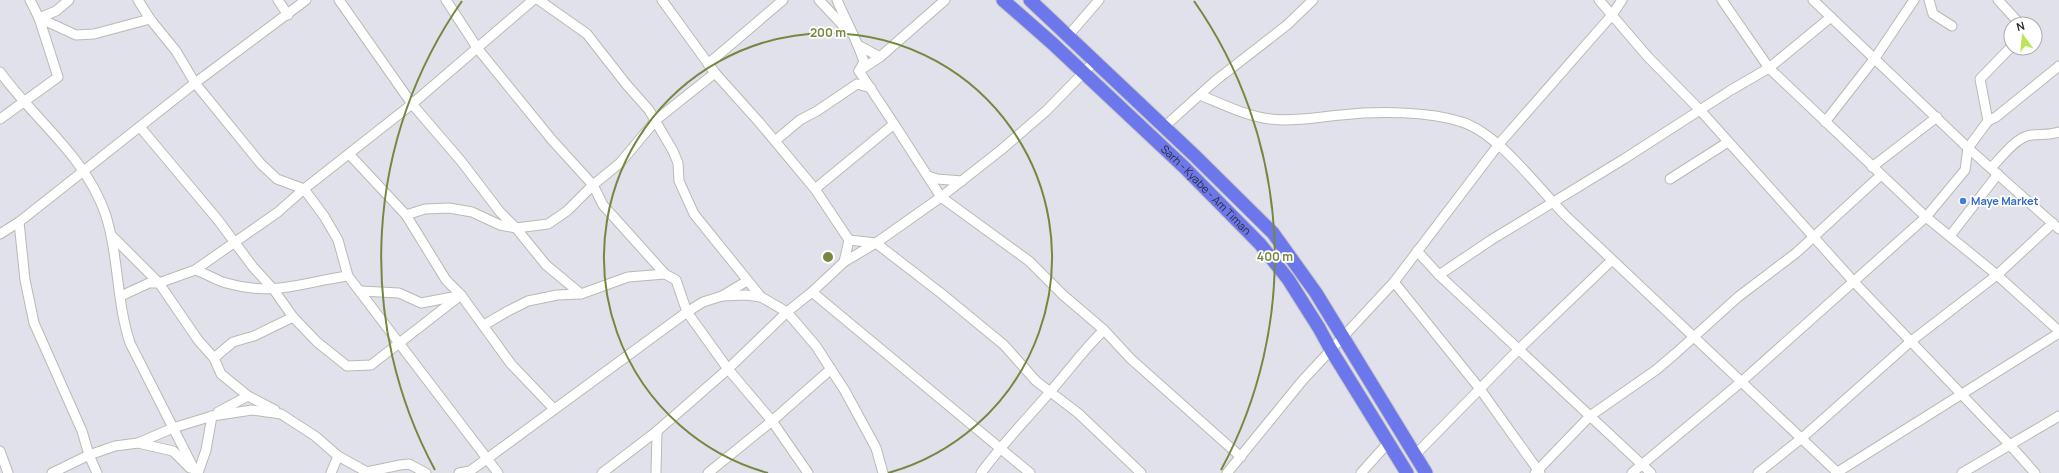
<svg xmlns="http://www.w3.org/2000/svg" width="2059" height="473" font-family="Manrope,sans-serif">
  <rect width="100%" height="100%" fill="#e1e1ec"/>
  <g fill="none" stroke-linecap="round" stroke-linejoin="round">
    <defs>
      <g id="minor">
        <path d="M138,0L150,19L176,51L195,83L261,164L277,179L304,189L324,216L338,240L348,276L498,473"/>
        <path d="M278,0L288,15"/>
        <path d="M339,0L412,104L461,161L500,212L516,228L546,265L581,294"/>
        <path d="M446,0L478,49L552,140L593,185L603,205L665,274L676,280L687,312L728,369L772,421L808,473"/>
        <path d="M539,0L587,34L626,84L649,110L673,151L678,163L679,181L694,214L761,297L787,312L816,346L845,391L876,448L883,473"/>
        <path d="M662,0L715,73L759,122L815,189L849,240L844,262"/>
        <path d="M819,0L849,32"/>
        <path d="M837,0C846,21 857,40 864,62L859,71"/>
        <path d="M1599,0L1648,57L1700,110L1854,282L2010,445L2035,473"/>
        <path d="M1722,0L1769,68L1926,217L1997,275L2059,331"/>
        <path d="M1813,0L1968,148L2059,229"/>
        <path d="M1929,0L1933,14L1952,26"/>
        <path d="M1998,0L2020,24"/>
        <path d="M39,18L76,35L94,34L150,19"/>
        <path d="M39,18L56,11L69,0"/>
        <path d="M1068,36L1099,0"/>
        <path d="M858,45L880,57"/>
        <path d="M708,64L783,0"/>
        <path d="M859,71L880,57L945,0"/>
        <path d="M859,71L894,124"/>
        <path d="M0,72C34,119 85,156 105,213C119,255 116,301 130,343L196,473"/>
        <path d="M1200,95C1222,104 1246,116 1270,119C1293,122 1318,117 1341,115C1377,111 1428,111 1462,122C1501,135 1539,190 1569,219C1658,304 1749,388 1838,473"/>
        <path d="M0,119L58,77L39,18L30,0"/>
        <path d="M1988,121L1980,79L2011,47"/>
        <path d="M1825,122L1875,58L1914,0"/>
        <path d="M140,127L218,220L253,267L274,290L293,317L317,342L347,366L371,365L461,295"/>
        <path d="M1164,127L1215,81L1287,25L1313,0"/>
        <path d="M775,141L800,120L817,111L857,84L871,88"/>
        <path d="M349,154L406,215L446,280L461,295L511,364L554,409"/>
        <path d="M1872,167L1937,117"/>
        <path d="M1991,168C2001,158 2014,140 2027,136C2038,133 2048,136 2059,132"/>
        <path d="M928,176L937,179L962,181"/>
        <path d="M1670,179L1728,142"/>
        <path d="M815,189L894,124L941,197L1029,261L1063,295L1104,330L1131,359L1241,457"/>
        <path d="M406,215L425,209L449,208L472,212L500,225L516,228L548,224L567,211L593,185L620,163L656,120L715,73"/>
        <path d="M19,222L25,280L34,323L82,431L89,455L97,473"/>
        <path d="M0,234L19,222L195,83L306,0"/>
        <path d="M112,236L159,283L198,340L214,358L221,374L248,396L275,410"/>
        <path d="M1950,236L1998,174"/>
        <path d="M849,240L876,243L942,294L1004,345L1036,381L1078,413L1141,473"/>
        <path d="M1417,251L1439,275L1651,473"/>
        <path d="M195,270C206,273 215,280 226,283C275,297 302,282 348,276"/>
        <path d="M1439,275L1491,240L1624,159L1731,90L1769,68L1831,17"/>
        <path d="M1394,282L1480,389L1540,473"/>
        <path d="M361,291L399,293L421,303L458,296"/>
        <path d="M812,292L1030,473"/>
        <path d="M121,296L149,283H159L195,270L278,212L304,189L412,104L533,0"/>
        <path d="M722,296L746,295L761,297"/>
        <path d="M484,325L508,311L528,301L557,295L581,294L628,277L665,274"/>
        <path d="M214,358L233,342L254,336L293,317"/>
        <path d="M218,412L248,396"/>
        <path d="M138,443L173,451L190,468"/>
        <path d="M0,451L8,473"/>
        <path d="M1415,455L1519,349L1612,260"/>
        <path d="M52,473L89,455L115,446L138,443L173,428L212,416L252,410L281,414L315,436L338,456L367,472L400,465L409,464L426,473"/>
        <path d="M198,473L206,450L212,416"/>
        <path d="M331,473L338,456"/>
        <path d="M459,473L470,471L488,458L687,312L703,302L722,296L747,281"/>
        <path d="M602,473L657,431L728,369L787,312L812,292L844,262L876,243L941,197L1001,150L1046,111L1095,61"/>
        <path d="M656,473L657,431"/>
        <path d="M708,473L772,421L831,369"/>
        <path d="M981,473C1002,444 1026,420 1049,393C1068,372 1083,350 1104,330"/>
        <path d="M1227,473L1302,381L1394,282L1499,144L1612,15L1622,0"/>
        <path d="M1361,473L1388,443"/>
        <path d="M1535,473L1590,416L1656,370L1676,353L1738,297L1796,253L1881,175"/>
        <path d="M1632,473L1741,382L1926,217L1965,170L1968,148L1988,121L1996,117L2059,66"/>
        <path d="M1758,473L1802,438L1910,342L1997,275L2053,223"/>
        <path d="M1836,473L2059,333"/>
        <path d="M1962,473L2059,416"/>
      </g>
      <g id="highway">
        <path id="s1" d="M1003,0L1052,43L1184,167L1260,244L1288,279L1319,328L1331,350L1407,473"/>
        <path d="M1030,0L1195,156L1273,233L1316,293L1426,473"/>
      </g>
    </defs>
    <use href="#minor" stroke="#b8bbb1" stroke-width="11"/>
    <use href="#highway" stroke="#c4c4c4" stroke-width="15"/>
    <use href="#minor" stroke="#fff" stroke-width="9"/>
    <use href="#highway" stroke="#6c77eb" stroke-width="13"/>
  </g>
  <g fill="none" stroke="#748840" stroke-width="2">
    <path d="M768 473A224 224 0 1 1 888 473"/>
    <path d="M435 470A447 447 0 0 1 462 1M1194 1A447 447 0 0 1 1221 470"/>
  </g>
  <circle fill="#3f7fe0" stroke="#fff" stroke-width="1.5" cx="1963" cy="201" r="4"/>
  <g text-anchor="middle" stroke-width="3.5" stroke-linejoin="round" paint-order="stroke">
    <g font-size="11" fill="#2c2c2c" stroke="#fff">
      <text dy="4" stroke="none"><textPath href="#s1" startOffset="278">Sarh - Kyabe - Am Timan</textPath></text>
    </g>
    <g font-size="11" font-weight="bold" fill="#366cbe" stroke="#fff" text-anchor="start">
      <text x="1971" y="205">Maye Market</text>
    </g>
  </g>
  <circle cx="828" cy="257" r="6" fill="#748840" stroke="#fff" stroke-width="2"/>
  <g font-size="12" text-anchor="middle" font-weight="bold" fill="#748840" stroke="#fff" stroke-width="3.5" stroke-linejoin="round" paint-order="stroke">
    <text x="828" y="37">200 m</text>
    <text x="1275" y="261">400 m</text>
  </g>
  <g transform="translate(2023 36) rotate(345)"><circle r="19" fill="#ffffff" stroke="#ababab"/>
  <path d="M0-3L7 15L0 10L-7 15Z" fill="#bbe555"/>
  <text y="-6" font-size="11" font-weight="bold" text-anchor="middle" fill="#2c2c2c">N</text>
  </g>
</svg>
